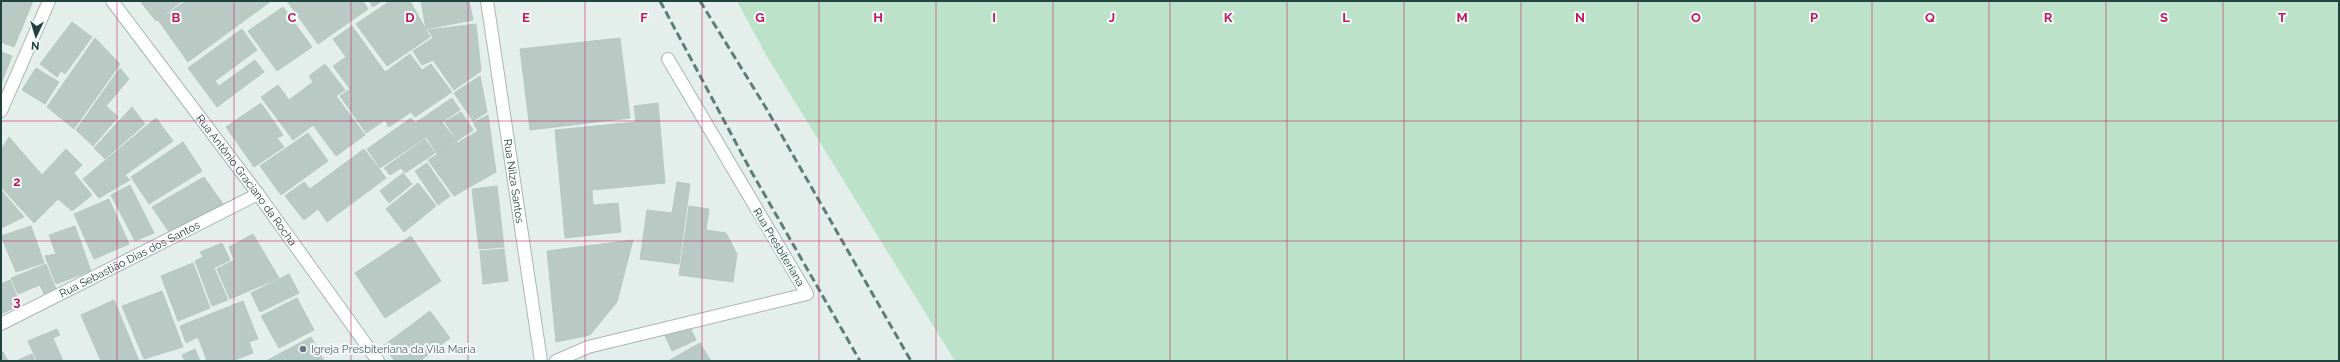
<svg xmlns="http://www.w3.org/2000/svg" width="2340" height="362" font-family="Raleway,sans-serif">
  <rect width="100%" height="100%" fill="#e4efeb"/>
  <path fill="#bce2ca" d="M737,1H2339V361H955L766,55Z"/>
  <g fill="#b9cac5" stroke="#b6c9c3">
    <path d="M1,1H33L14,47L1,42Z"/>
    <path d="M140,1H182L156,21Z"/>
    <path d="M186,1H271L188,62L158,20Z"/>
    <path d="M287,1H363L368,9L318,44Z"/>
    <path d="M369,1H382L373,7Z"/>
    <path d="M390,1H410L430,37L387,66L356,24Z"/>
    <path d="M421,1H469L473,20L426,29Z"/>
    <path d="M283,7L312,47L277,71L248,31Z"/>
    <path d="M72,22L92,37L65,74L61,71L57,77L40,64Z"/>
    <path d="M476,24L481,71L454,90L433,60L422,65L413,51L433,38L428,30Z"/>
    <path d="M352,26L385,72L410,54L422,70L431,64L452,92L415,117L411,112L389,127L385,120L366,133L340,96L350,89L333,66L346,57L333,39Z"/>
    <path d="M242,29L257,50L215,81L219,86L255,60L264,72L217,107L188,68Z"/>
    <path d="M95,38L120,64L74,129L47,107Z"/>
    <path d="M620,38L630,118L530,130L520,49Z"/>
    <path d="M1,52L12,56L1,84Z"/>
    <path d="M325,64L345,90L336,96L365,135L336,156L313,125L293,140L261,97L278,85L289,100L313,82L309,76Z"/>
    <path d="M36,68L59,82L45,104L22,90Z"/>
    <path d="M120,68L129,79L106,106L118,117L93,146L76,130Z"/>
    <path d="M480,76L487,112L473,121L454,93Z"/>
    <path d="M452,98L460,110L442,122L457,142L438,155L426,137L380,168L367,149L411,118L415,123Z"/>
    <path d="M261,103L283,135L277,138L284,147L254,167L226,127Z"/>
    <path d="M658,103L665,183L592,190L593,205L618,203L621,232L565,238L555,130L636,122L634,106Z"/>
    <path d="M132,107L145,124L105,159L94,148Z"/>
    <path d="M461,112L473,130L457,141L445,122Z"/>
    <path d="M488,115L496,172L454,196L428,160L478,131L473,123Z"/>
    <path d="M156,118L173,141L125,175L130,180L99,198L83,179Z"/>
    <path d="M308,133L328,161L281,195L260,166Z"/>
    <path d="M9,137L42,175L66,149L82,165L74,173L92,195L72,211L58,199L34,223L1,187V150Z"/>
    <path d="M425,139L435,153L405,173L401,168L390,175L384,168Z"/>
    <path d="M183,142L202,171L149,204L131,177Z"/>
    <path d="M364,149L386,178L327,222L318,209L304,220L285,196L304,182L310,189Z"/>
    <path d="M427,163L450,196L438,205L415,171Z"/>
    <path d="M403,173L412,184L389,203L380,191Z"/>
    <path d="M204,177L223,204L169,232L152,207Z"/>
    <path d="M677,182L690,184L679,264L640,259L647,210L672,213Z"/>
    <path d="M418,183L436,206L404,232L386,209Z"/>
    <path d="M130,185L154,233L135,241L111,195Z"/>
    <path d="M497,186L504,247L479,249L472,189Z"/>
    <path d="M1,190L24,217L1,228Z"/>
    <path d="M109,199L129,244L94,259L74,214Z"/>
    <path d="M689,206L709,209L706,230L726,233L737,254L733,282L679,275Z"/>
    <path d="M31,226L44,263L16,272L1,236Z"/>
    <path d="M75,226L91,271L56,284L45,256L56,254L49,235Z"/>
    <path d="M253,234L279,278L230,299L217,269L234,260L229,247Z"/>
    <path d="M411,236L441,281L385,318L355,273Z"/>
    <path d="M633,240L617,302L590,335L556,342L547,251Z"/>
    <path d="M222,243L230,260L214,268L228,300L212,306L195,261L203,257L200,252Z"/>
    <path d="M504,249L508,281L483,284L480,251Z"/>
    <path d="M193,263L210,308L178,321L161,276Z"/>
    <path d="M46,264L56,289L44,294L40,285L18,294L11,278Z"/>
    <path d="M289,274L299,293L260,312L251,293Z"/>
    <path d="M10,280L18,299L11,301L14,308L1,314V284Z"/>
    <path d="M162,291L183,347L144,359L122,306Z"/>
    <path d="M297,298L314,330L279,348L261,316Z"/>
    <path d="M114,300L139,361H101L81,315Z"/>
    <path d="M243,301L258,339L249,342L253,353L232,361H207L198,337L186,343L180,326Z"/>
    <path d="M430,311L450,338L420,361H395L383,346Z"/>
    <path d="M686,318L696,340L672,351L662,329Z"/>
    <path d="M57,329L60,335L53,338L63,361H37L28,341Z"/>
    <path d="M311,337L324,361H266Z"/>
    <path d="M700,343L711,361H668Z"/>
    <path d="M195,349L200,361H185L182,355Z"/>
    <path d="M3,352L8,361H1V353Z"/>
    <path d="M32,354L35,361H16Z"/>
  </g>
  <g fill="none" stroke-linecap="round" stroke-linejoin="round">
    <defs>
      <g id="minor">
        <path id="s1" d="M112,1L258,194L378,361"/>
        <path id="s2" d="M487,1L541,361"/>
        <path d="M1,111L49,1"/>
        <path id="s3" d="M1,324L258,194"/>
        <path d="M556,361L588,347L807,294L668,59"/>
      </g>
    </defs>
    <use href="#minor" stroke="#a6b8b3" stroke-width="14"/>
    <use href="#minor" stroke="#fff" stroke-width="12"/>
    <g stroke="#5c7e78" stroke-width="3" stroke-dasharray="8 4" stroke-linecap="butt">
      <path d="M660,1L751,171L860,361"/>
      <path d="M700,1L766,108L911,361"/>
    </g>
  </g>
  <path fill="none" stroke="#c2185b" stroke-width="1" stroke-opacity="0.55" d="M117,1V361M234,1V361M351,1V361M468,1V361M585,1V361M702,1V361M819,1V361M936,1V361M1053,1V361M1170,1V361M1287,1V361M1404,1V361M1521,1V361M1638,1V361M1755,1V361M1872,1V361M1989,1V361M2106,1V361M2223,1V361M1,121H2339M1,241H2339"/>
  <circle fill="#6b7280" stroke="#f5fbf9" stroke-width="1.5" cx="303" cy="349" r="4"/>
  <g text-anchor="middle" stroke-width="4" stroke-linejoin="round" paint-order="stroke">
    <g font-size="11" fill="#21433d" stroke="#f5fbf9">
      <text dy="4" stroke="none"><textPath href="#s1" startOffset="224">Rua Antônio Graciano da Rocha</textPath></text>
      <text dy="4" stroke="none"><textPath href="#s2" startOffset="182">Rua Nilza Santos</textPath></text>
      <text transform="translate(779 247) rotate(59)" y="4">Rua Presbiteriana</text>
      <text dy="4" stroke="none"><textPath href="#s3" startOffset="144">Rua Sebastião Dias dos Santos</textPath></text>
    </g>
    <g font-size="11" fill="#5b616d" stroke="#f5fbf9" text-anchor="start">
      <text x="311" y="353">Igreja Presbiteriana da Vila Maria</text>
    </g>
  </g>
  <g font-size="13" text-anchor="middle" font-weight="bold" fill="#c2185b" stroke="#f5fbf9" stroke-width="4" stroke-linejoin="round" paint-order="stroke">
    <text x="176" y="22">B</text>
    <text x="292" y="22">C</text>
    <text x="410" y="22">D</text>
    <text x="526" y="22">E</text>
    <text x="644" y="22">F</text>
    <text x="760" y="22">G</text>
    <text x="878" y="22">H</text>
    <text x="994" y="22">I</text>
    <text x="1112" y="22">J</text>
    <text x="1228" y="22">K</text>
    <text x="1346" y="22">L</text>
    <text x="1462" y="22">M</text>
    <text x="1580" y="22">N</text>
    <text x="1696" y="22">O</text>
    <text x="1814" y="22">P</text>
    <text x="1930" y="22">Q</text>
    <text x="2048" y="22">R</text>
    <text x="2164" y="22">S</text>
    <text x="2282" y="22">T</text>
    <text x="17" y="186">2</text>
    <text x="17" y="306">3</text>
  </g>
  <rect width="2340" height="362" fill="none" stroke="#21433d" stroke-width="4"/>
  <g transform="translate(36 36) rotate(184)" stroke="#f5fbf9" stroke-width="3" paint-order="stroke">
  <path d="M0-3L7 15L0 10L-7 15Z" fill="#21433d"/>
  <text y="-6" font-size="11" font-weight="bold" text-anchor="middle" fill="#21433d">N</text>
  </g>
</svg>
